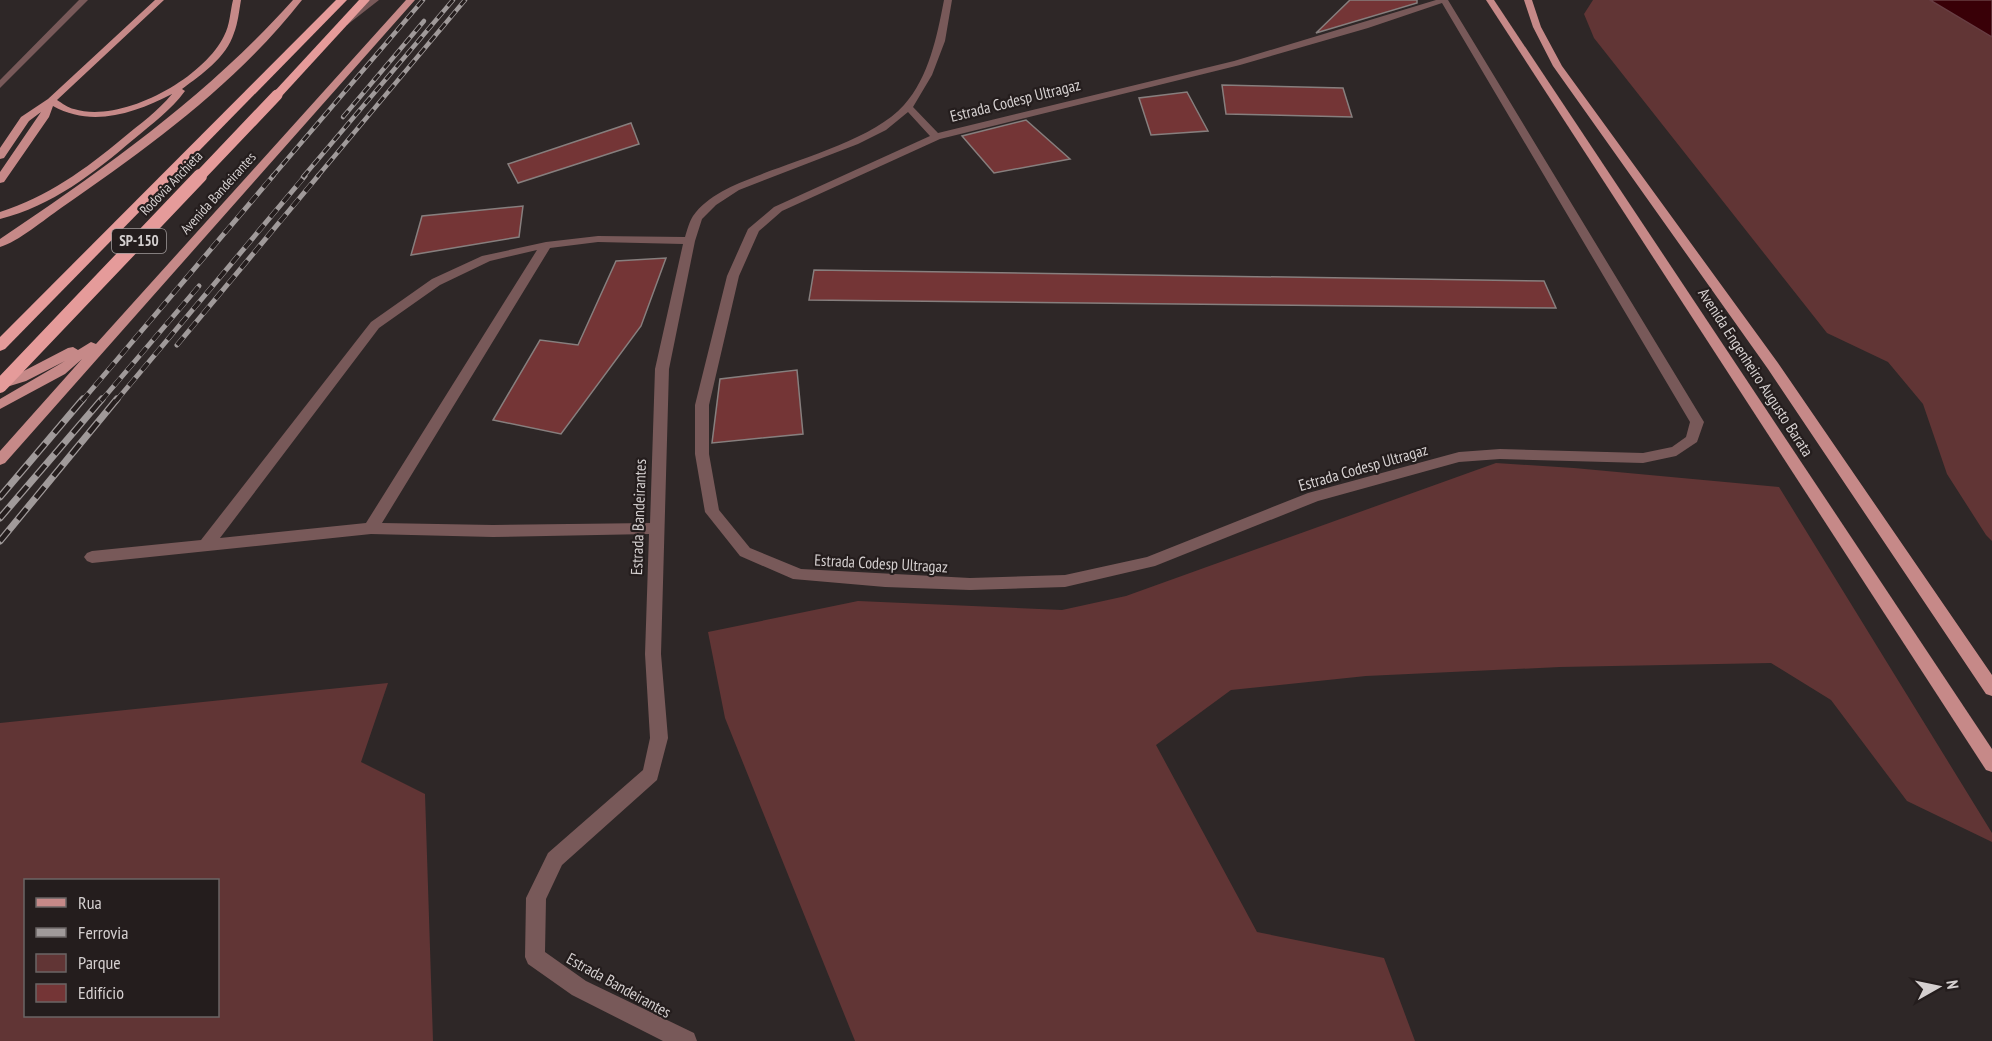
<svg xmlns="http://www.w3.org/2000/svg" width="1992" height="1041" font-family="'PT Sans Narrow',sans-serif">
  <rect width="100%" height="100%" fill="#2e2727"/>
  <g fill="#613535" fill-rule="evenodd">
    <path d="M1593,0H1930L1992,37V541L1986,535L1947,474L1923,404L1888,362L1827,333L1594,38L1584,14Z"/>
    <path d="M1496,463L1574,468L1779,487L1992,833V842L1907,801L1831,700L1771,663L1560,667L1366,676L1231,690L1156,745L1257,932L1384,958L1415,1041H855L725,718L708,632L858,601L1062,610L1126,596Z"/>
    <path d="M388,683L361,762L425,794L433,1041H0V723ZM26,880H218V1016H26Z"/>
  </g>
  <path fill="#390007" stroke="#683e43" stroke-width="1.5" d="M1930,0H1992V37Z"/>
  <g fill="#743536" stroke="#877f7e" stroke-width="1.5">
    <path d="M1350,0H1417V3L1316,33Z"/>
    <path d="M1222,85L1343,88L1352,117L1226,114Z"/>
    <path d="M1187,92L1208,131L1151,135L1139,98Z"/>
    <path d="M1026,120L1070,159L994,173L962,136Z"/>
    <path d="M631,123L639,144L518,183L508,164Z"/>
    <path d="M523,206L519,237L411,255L422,216Z"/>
    <path d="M666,258L641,326L561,434L493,420L540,340L578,345L616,261Z"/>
    <path d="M814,270L1544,281L1556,308L809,300Z"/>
    <path d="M797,370L803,434L712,443L720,379Z"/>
  </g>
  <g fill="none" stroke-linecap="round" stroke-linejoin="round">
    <g fill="#785959" fill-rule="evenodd">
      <path d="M79,0H88L0,88V80Z"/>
      <path d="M370,0H379L347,25H341V21Z"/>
      <path d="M944,0H952L945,41L932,75L913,107L938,133L1234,61L1436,0H1448L1704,422L1697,442L1676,456L1643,463L1500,459L1459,462L1318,501L1155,566L1065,587L970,590L885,587L793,579L740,556L705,512L695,454V405L727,276L748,229L774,207L930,136L908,112L886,130L858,144L739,190L716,205L702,219L695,241L669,369L661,654L668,738L657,780L562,865L546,899L545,952L586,981L694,1033L697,1041H663L572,995L528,964L525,957L526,898L548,853L643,770L650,738L645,654L649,534L493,537L371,534L92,563L87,561L84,557L87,553L92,551L201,540L371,322L432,279L482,256L546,242L598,236L685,237C687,231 689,222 693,216C708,195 734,185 757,176C799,159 874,139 904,105C929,77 937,36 944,0ZM1442,3L1690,422L1686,437L1672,447L1643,453L1500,449L1459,452L1308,493L1147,557L1065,575L970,578L801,569L750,548L719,510L709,454V405L739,276L759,231L782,211L940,139L1240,65L1368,28ZM598,242L683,244L655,369L650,523L493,525L382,523L550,248ZM537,250L366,523L220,538L379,328L440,285L490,261Z"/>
    </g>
    <g fill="#c68988" fill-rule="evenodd">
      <path d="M155,0H164L57,100C62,103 68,108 74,109C121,124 203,79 224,36C230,25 230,12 233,0H241C239,11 238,23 234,33C226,58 202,74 182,89L185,91C171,110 152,124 134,139C94,173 52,206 0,219V212C47,197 86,169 123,138C140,124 158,111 172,94C135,113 92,128 53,106L49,117L4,182L0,183V172L41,112L29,121L4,158L0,159V148L21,117L48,99Z"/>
      <path d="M293,0H302C237,83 148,148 61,208C45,219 18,242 0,247V239C106,168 208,95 293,0Z"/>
      <path d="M406,0H415L5,463L0,465V451L82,359L65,374L0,409V399L65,361L26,381L0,389V380L16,375L68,348L73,347L78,350L91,342L96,344Z"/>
      <path d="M1486,0H1494L1992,749V772L1986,770Z"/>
      <path d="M1524,0H1532L1541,27L1562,66L1778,363L1992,675V696L1986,694L1768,369L1553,66L1533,27Z"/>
    </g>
    <g fill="#e59b9a" fill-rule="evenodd">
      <path d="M336,0H347L5,349L0,351V337Z"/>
      <path d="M359,0H370L281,97H273V93Z"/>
    </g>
    <defs>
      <g id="rail-far2">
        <path d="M343,117L424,21"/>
        <path d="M272,177L423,0"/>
        <path d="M303,177L453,0"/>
        <path d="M317,177L465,0"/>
      </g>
      <g id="rail-far1">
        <path d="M177,345L318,176"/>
        <path d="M82,401L273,176"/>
        <path d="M101,401L199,286"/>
        <path d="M116,401L305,176"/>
      </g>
      <g id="rail">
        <path d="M0,497L83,399"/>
        <path d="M0,518L102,399"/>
        <path d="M0,541L117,399"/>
      </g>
    </defs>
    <use href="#rail-far2" stroke="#a09a9a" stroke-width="4.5"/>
    <use href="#rail-far1" stroke="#a09a9a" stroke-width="5"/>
    <use href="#rail" stroke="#a09a9a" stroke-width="7"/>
    <use href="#rail-far2" stroke="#241d1d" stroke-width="3" stroke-dasharray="8" stroke-linecap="butt"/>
    <use href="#rail-far1" stroke="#241d1d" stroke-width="4" stroke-dasharray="10" stroke-linecap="butt"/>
    <use href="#rail" stroke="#241d1d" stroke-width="4.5" stroke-dasharray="14" stroke-linecap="butt"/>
    <path stroke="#e59b9a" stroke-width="11" d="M199,177L277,95"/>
    <path stroke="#e59b9a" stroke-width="14" d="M0,386L200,176"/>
  </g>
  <g text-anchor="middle" stroke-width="4.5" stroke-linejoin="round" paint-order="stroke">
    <g font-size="14" fill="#d5d0d0" stroke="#241d1d">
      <text transform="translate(171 183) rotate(-46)" y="5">Rodovia Anchieta</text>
      <text transform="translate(218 193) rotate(-48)" y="5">Avenida Bandeirantes</text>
    </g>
    <rect fill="#241d1d" stroke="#a09a9a" stroke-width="1.5" x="112" y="229" width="54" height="24" rx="4.5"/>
    <g font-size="15" font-weight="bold" fill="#d5d0d0">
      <text x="139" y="246">SP-150</text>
    </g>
    <g font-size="16" fill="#d5d0d0" stroke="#241d1d">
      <text transform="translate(1015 100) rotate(-14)" y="6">Estrada Codesp Ultragaz</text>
      <text transform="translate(1756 372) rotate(57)" y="6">Avenida Engenheiro Augusto Barata</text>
      <text transform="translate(1363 467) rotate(-16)" y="6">Estrada Codesp Ultragaz</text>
      <text transform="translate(638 517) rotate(-88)" y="6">Estrada Bandeirantes</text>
      <text transform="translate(881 563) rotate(3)" y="6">Estrada Codesp Ultragaz</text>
      <text transform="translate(619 985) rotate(29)" y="6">Estrada Bandeirantes</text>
    </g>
  </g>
  <rect x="24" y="879" width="195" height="138" fill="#241d1d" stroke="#6b6565" stroke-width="1.5"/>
  <rect x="36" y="898" width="30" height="9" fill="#c68988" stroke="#6b6565" stroke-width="1.5"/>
  <text x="78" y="909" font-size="18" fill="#d5d0d0">Rua</text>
  <rect x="36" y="928" width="30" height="9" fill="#a09a9a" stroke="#6b6565" stroke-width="1.5"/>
  <text x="78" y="939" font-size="18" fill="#d5d0d0">Ferrovia</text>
  <rect x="36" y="954" width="30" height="18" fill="#613535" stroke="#6b6565" stroke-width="1.5"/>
  <text x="78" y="969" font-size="18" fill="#d5d0d0">Parque</text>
  <rect x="36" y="984" width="30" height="18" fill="#743536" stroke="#6b6565" stroke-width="1.5"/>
  <text x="78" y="999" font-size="18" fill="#d5d0d0">Edifício</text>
  <g transform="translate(1938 987) rotate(81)" stroke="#241d1d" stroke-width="4.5" paint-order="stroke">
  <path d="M0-4.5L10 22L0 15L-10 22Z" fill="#d5d0d0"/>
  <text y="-9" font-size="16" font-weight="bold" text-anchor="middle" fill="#d5d0d0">N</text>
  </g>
</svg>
